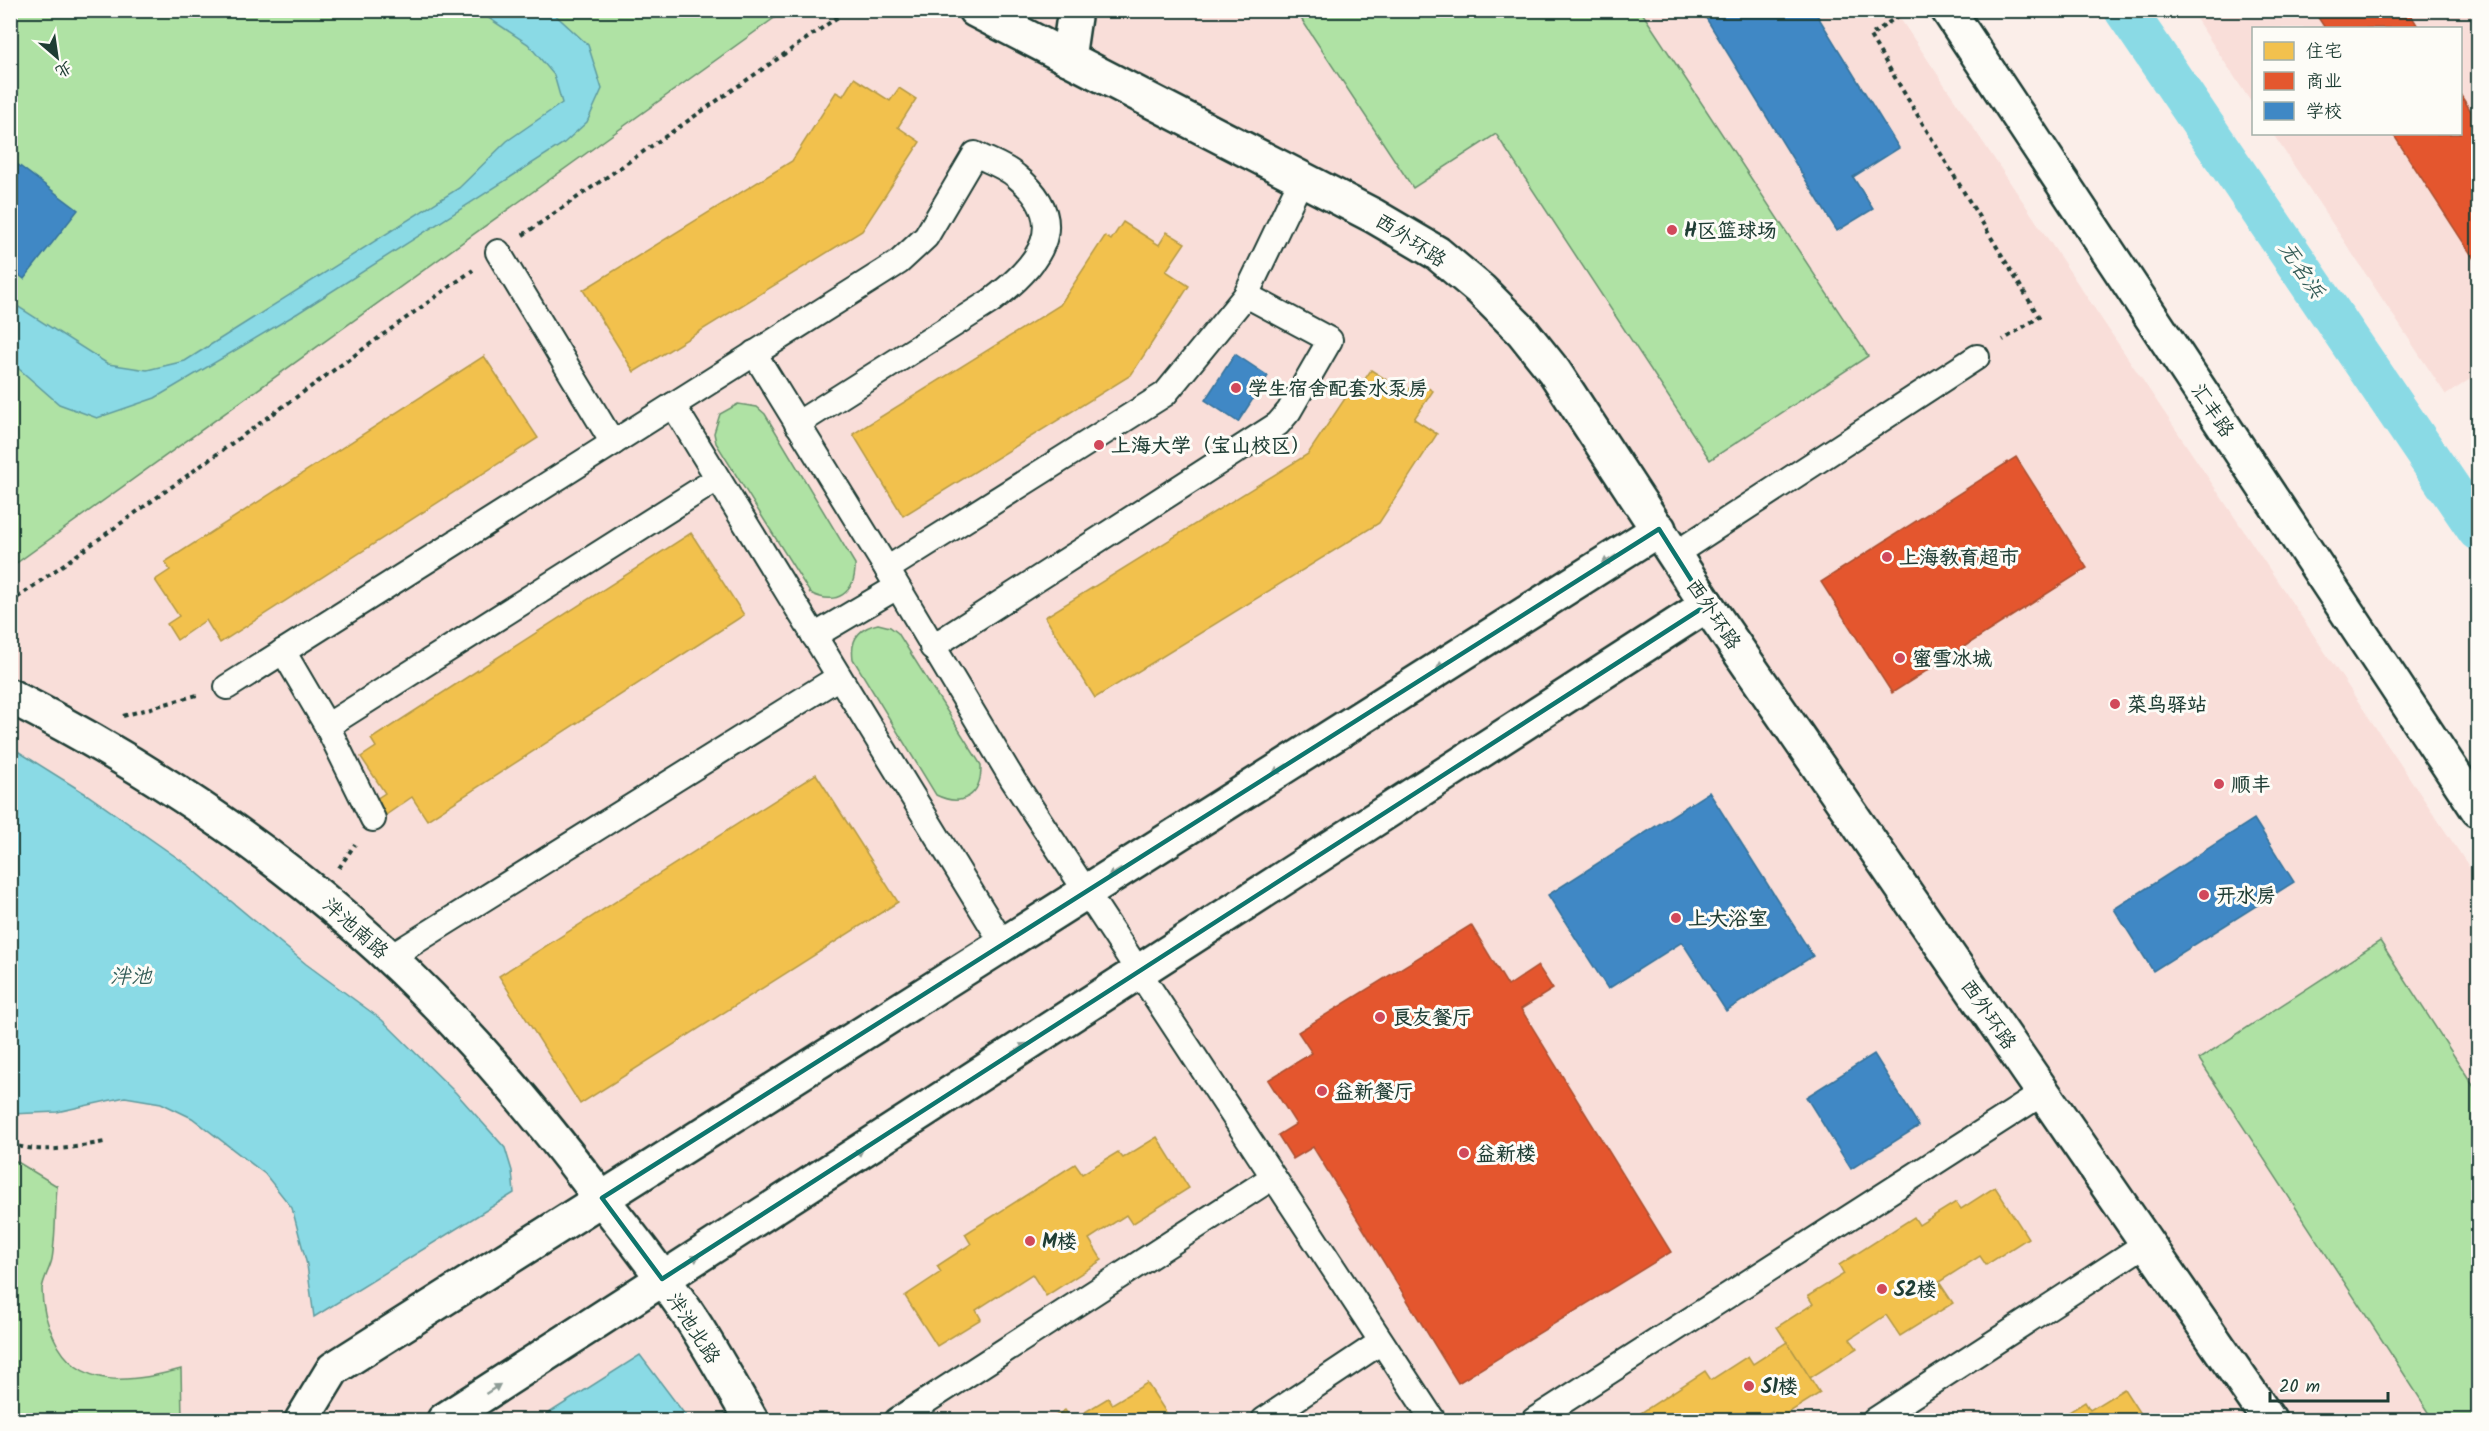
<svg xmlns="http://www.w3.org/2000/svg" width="2489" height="1431" font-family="Kalam,'LXGW WenKai TC',sans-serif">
  <rect width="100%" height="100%" fill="#fbeee9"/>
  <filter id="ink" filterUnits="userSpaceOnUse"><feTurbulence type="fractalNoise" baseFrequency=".0167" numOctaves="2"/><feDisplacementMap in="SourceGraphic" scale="12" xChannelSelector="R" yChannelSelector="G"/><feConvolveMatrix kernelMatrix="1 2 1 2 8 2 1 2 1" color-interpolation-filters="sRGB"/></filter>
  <g filter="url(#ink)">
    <g fill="#f9ded9">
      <path d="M10,11H1895L2478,880V1420H11Z"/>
      <path d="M2191,11H2478V374L2446,395L2273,134H2460V28H2254L2253,105Z"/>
    </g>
    <g fill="#afe2a4" stroke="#67906c" stroke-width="1.5">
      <path d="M11,11H784L11,567Z"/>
      <path d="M1296,11H1641L1868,356L1710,460L1496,134L1413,188Z"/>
      <path d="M738,404L757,407L765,414L855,564C856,594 836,606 810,593L716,443L714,433L720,414Z"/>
      <path d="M878,624L890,627L898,633L981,765C982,795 963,808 936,795L853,659C850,639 859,628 878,624Z"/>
      <path d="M2380,941L2478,1093V1420H2434L2199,1059Z"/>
      <path d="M11,1158L57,1186C55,1210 56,1235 52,1259C50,1269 43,1279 42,1289C42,1307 46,1322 54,1338C78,1392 134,1382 181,1369L182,1418L190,1420L182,1419L179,1420H11Z"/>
    </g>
    <g fill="#8adae5" stroke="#5f9b9e" stroke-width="1.5">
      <path d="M478,11H551L588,45L602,89L587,122L564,143L298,313L155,398L97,418L59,404L11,362V302L108,364L147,370L185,361L459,188L507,141L562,103L554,75L528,44Z"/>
      <path d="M11,747L86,794L189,866L306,964L382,1020L456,1093L505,1148L512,1171L514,1193L314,1317L307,1265L292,1208L265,1174L192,1118L161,1103L125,1097L57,1112L11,1114Z"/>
      <path d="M640,1355L689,1420H538Z"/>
    </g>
    <g fill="#f2c14e" stroke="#b39946" stroke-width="1.5">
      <path d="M854,78L890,101L899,88L916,99L898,127L920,142L862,231L634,372L583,290L792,161L836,92L843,96Z"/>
      <path d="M1123,222L1159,245L1167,232L1185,243L1166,271L1189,286L1131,375L903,516L853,434L1060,305L1105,236L1111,240Z"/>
      <path d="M484,356L538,438L220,643L206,620L177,640L167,624L179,616L155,580L170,570L165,562Z"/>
      <path d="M1371,370L1407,393L1415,380L1433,391L1414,419L1437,434L1379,523L1095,698L1045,617L1308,454L1354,385L1359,388Z"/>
      <path d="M691,533L744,615L427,820L412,797L383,817L373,801L385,793L361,757L376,747L371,739Z"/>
      <path d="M816,774L898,902L580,1104L499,976Z"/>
      <path d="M1157,1137L1189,1188L1132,1224L1126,1215L1089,1239L1102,1260L1046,1296L1032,1274L976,1310L981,1319L937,1346L905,1296L941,1272L937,1266L971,1244L965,1234L1075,1164L1082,1174L1118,1152L1123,1158Z"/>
      <path d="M1995,1187L2028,1238L1986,1265L1980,1256L1939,1282L1953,1303L1900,1336L1886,1315L1850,1339L1857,1348L1810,1378L1777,1327L1813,1304L1808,1296L1844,1274L1839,1265L1914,1217L1919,1225L1956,1202L1961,1209Z"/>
      <path d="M1787,1342L1820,1393L1777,1420L1772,1411L1756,1420H1630L1705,1371L1711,1380L1748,1356L1753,1364Z"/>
      <path d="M1147,1383L1171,1420H1049L1065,1410L1072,1420L1108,1398L1112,1404Z"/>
      <path d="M2124,1389L2144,1420H2056L2085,1402L2090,1410Z"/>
    </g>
    <g fill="#e4572e" stroke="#a94f30" stroke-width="1.5">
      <path d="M2313,10H2408L2419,28H2325Z"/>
      <path d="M2460,94L2478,122V265L2393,134H2460Z"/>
      <path d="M2016,457L2087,568L1892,693L1821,582Z"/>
      <path d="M1471,925L1508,986L1538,966L1553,989L1521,1009L1671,1252L1458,1383L1313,1147L1293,1159L1278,1135L1296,1124L1268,1080L1312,1053L1298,1032Z"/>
    </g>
    <g fill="#3f88c5" stroke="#35729a" stroke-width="1.5">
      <path d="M1701,10H1814L1899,148L1853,177L1873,209L1837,231Z"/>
      <path d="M13,161L78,210L24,279L10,268V164Z"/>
      <path d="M1235,354L1268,376L1238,422L1205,400Z"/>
      <path d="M1709,792L1813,956L1726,1011L1682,942L1608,989L1548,895Z"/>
      <path d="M2254,819L2294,882L2153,971L2114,909Z"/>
      <path d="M1874,1054L1919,1126L1851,1169L1806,1097Z"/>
    </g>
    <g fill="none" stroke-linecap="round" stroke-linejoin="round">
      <path stroke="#8adae5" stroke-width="42" d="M2125,10L2478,530"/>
      <defs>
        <g id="service">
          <path d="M498,252L613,443"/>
          <path d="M1246,295L1302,178"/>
          <path d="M754,353L887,569L1013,780L1433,1420"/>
          <path d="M673,405L1003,944"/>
          <path d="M1675,554L1977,357"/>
          <path d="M887,569L1165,394L1246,295L1330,340L1289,411L1278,424L932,647"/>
          <path d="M814,636L897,587"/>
          <path d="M283,651L327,726L717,479"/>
          <path d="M227,687L899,262L926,237L975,154C988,161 1005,166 1016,176C1074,223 1038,266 991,301L797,424"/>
          <path d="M327,726L373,819"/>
          <path d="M389,958L839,677"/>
          <path d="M897,1420L1273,1177"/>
          <path d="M1264,1420L1381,1342"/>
          <path d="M1534,1420L2043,1093"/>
          <path d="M1875,1420L2147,1243"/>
        </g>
        <g id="minor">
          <path d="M975,10L1374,216L1437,253L1481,290L1522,331L1554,371L1707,605L2269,1420"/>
          <path d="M1068,58L1075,10"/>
          <path d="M10,696C175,780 329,888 455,1023C505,1076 550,1131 594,1189C628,1232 662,1275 692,1320C713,1352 732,1387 751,1420"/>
          <path d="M302,1420L333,1369L1659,529"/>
          <path d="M444,1420L1707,605"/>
        </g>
        <path id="tertiary" d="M1948,10L2478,810"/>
      </defs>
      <use href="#service" stroke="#1f3d34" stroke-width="28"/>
      <use href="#minor" stroke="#1f3d34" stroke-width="38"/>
      <use href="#tertiary" stroke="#1f3d34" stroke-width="38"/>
      <g stroke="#1f3d34" stroke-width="4" stroke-dasharray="4.5 4.5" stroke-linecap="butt">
        <path d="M1906,10L1870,36L2039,317L2003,340"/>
        <path d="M523,235L848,10"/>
        <path d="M10,603L473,270"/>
        <path d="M123,716L197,695"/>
        <path d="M339,868L355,844"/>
        <path d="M10,1144C42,1154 72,1148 104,1142"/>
      </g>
      <use href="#service" stroke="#fdfcf7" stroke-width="24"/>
      <use href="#minor" stroke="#fdfcf7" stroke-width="33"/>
      <use href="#tertiary" stroke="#fdfcf7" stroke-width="33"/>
    </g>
    <defs><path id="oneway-solid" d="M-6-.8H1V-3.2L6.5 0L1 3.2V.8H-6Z" transform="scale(1.5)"/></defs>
    <g fill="#8e9c96">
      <use href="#oneway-solid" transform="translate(1609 560) rotate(148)"/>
      <use href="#oneway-solid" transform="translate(1444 664) rotate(148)"/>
      <use href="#oneway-solid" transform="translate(1280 769) rotate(148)"/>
      <use href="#oneway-solid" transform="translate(1115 873) rotate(148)"/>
      <use href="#oneway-solid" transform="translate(1020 1048) rotate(-33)"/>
      <use href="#oneway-solid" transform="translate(856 1154) rotate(-33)"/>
      <use href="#oneway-solid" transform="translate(692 1260) rotate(-33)"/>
      <use href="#oneway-solid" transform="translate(493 1389) rotate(-33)"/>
    </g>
  </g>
  <path fill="none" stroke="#0f766e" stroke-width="4.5" stroke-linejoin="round" d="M1659,529L1707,605L662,1279L602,1198Z"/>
  <g fill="#d1495b" stroke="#fdfcf7" stroke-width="2">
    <circle cx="1672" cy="230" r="6"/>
    <circle cx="1236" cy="388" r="6"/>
    <circle cx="1099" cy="445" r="6"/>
    <circle cx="1887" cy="557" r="6"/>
    <circle cx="1900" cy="658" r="6"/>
    <circle cx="2115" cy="704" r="6"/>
    <circle cx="2219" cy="784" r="6"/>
    <circle cx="2204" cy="895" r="6"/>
    <circle cx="1676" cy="918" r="6"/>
    <circle cx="1380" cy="1017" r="6"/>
    <circle cx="1322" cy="1091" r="6"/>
    <circle cx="1464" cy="1153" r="6"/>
    <circle cx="1030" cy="1241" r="6"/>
    <circle cx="1882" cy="1289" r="6"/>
    <circle cx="1749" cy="1386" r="6"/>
  </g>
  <g text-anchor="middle" stroke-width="6" stroke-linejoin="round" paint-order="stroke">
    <g font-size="20" font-weight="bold" fill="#1f3d34" stroke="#fdfcf7" text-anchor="start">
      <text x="1684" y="237">H区篮球场</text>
      <text x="1248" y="395">学生宿舍配套水泵房</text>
      <text x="1111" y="452">上海大学（宝山校区）</text>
      <text x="1899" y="564">上海教育超市</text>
      <text x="1912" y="665">蜜雪冰城</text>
      <text x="2127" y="711">菜鸟驿站</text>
      <text x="2231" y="791">顺丰</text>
      <text x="2216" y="902">开水房</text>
      <text x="1688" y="925">上大浴室</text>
      <text x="1392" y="1024">良友餐厅</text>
      <text x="1334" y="1098">益新餐厅</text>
      <text x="1476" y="1160">益新楼</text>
      <text x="1042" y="1248">M楼</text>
      <text x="1894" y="1296">S2楼</text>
      <text x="1761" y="1393">S1楼</text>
    </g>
    <g font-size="20" fill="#1f3d34" stroke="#fdfcf7">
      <text transform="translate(1411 240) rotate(33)" y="7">西外环路</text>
      <text transform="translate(2213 410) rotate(56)" y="7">汇丰路</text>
      <text transform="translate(1714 614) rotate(56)" y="7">西外环路</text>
      <text transform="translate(356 928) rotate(42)" y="7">泮池南路</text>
      <text transform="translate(1989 1014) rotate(55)" y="7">西外环路</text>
      <text transform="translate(694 1328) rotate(57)" y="7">泮池北路</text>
    </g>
    <g font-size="21" font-style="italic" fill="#345c57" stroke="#fdfcf7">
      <text transform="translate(2302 270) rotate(56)" y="7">无名浜</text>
      <text x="131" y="983">泮池</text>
    </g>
  </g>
  <rect width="2489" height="1431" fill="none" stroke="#fdfcf7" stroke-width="36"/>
  <rect x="18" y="18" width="2453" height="1395" fill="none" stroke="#1f3d34" stroke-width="2" filter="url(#ink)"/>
  <rect x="2252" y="27" width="210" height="108" fill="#fdfcf7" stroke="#a4b0a9" stroke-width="1.5"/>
  <rect x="2264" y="42" width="30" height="18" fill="#f2c14e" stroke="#a4b0a9" stroke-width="1.5"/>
  <text x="2306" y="57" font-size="18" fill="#1f3d34">住宅</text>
  <rect x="2264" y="72" width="30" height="18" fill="#e4572e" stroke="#a4b0a9" stroke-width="1.5"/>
  <text x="2306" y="87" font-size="18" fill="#1f3d34">商业</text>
  <rect x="2264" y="102" width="30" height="18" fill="#3f88c5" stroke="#a4b0a9" stroke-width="1.5"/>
  <text x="2306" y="117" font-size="18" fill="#1f3d34">学校</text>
  <g transform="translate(57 57) rotate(151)" stroke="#fdfcf7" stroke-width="4.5" paint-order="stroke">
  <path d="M0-4.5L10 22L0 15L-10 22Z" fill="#1f3d34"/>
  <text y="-9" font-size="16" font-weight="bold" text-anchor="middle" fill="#1f3d34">北</text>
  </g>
  <path d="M2270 1392v9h118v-9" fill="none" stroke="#1f3d34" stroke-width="3"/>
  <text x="2279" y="1392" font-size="18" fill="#1f3d34" stroke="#fdfcf7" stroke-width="4.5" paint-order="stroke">20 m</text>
</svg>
